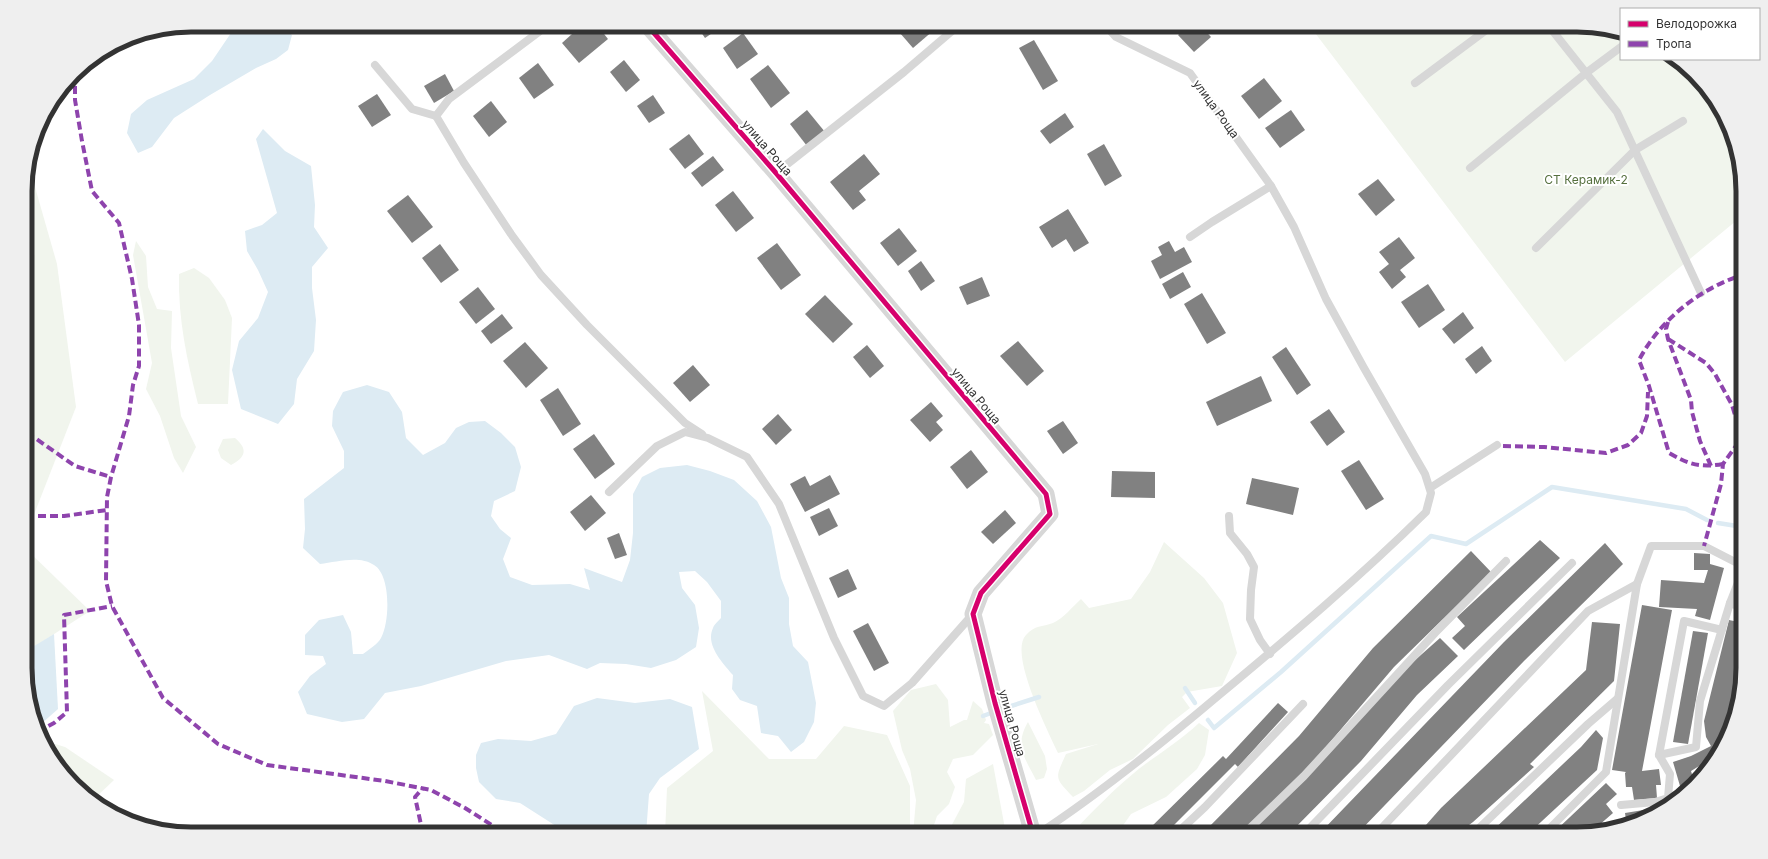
<svg xmlns="http://www.w3.org/2000/svg" width="1768" height="859" font-family="Inter,sans-serif">
  <rect width="100%" height="100%" fill="#fff"/>
  <g fill="#f1f5ed">
    <path d="M1309,25H1577L1621,35V59H1671L1709,90L1731,130L1742,170V216L1565,362Z"/>
    <path d="M29,166L57,264L76,407L26,535L25,180Z"/>
    <path d="M136,241L146,256L148,287L157,309L172,311L171,348L181,416L196,447L183,473L174,458L160,416L146,389L152,363L133,255Z"/>
    <path d="M194,268L209,278L225,300L232,318L228,404H198C187,360 178,320 179,274Z"/>
    <path d="M235,438C248,449 246,457 231,465L221,458L218,450L223,439Z"/>
    <path d="M1164,542L1204,578L1223,603L1237,653L1222,686L1187,692L1182,697L1190,708L1168,725L1133,759L1110,770L1084,791L1073,797C1054,777 1055,779 1066,754L1098,744L1058,753C1049,733 1008,653 1026,635C1035,625 1042,627 1053,623C1063,619 1073,606 1081,599L1089,608L1131,599L1150,572Z"/>
    <path d="M26,549L90,611L26,652Z"/>
    <path d="M936,684L948,700L950,727L964,720H967L973,701L982,709L986,720L984,723L989,724L993,735L973,755L953,759L947,772L955,787L949,804L937,816L931,834H913L916,800L910,769L902,750L893,711L911,690Z"/>
    <path d="M702,691L769,759H816L844,726L887,735L910,786V834H665L667,788L713,751Z"/>
    <path d="M1028,722L1045,756L1047,769L1044,778L1036,780C1025,758 1014,746 1028,722Z"/>
    <path d="M1199,723L1209,730L1205,755L1197,769L1166,797L1131,814L1117,834H1071C1093,811 1115,788 1140,768C1160,753 1181,740 1199,723Z"/>
    <path d="M42,740L65,747L114,780L95,798L59,769Z"/>
    <path d="M993,764L1006,834H947L964,802L966,779Z"/>
  </g>
  <g fill="#ddebf3">
    <path d="M232,25H282L292,35L288,50L276,59L256,68L210,95L174,118L152,147L138,153L127,133L131,114L147,100L194,79L212,61L233,30Z"/>
    <path d="M263,129L285,151L311,166L315,205L314,227L328,248L312,267V288L316,320L314,351L297,379L294,404L278,424L241,409L232,370L239,341L258,318L268,292L258,270L247,251L245,231L262,225L277,213L256,139Z"/>
    <path d="M367,385L389,392L402,412L406,438L423,455L445,443L456,428L469,422L485,421L501,433L515,447L521,467L515,491L494,501L491,516L500,529L511,538L503,559L510,577L532,585L570,584L590,590L584,568L622,582L630,560L633,533V494L642,477L660,468L687,465L710,471L734,480L757,501L771,527L781,578L789,598V624L793,646L808,662L816,703L814,722L804,742L791,752L778,736L761,733L757,706L740,700L732,689L733,675C723,663 705,645 713,628C714,625 718,621 721,618V601L707,582L695,571L679,572L682,588L695,605L699,628L696,647L676,660L651,668L626,664L600,663L587,669L549,655L506,661L421,686L385,693L364,719L342,722L307,714L298,692L310,676L326,664L323,656L305,655V635L319,620L343,615L351,632L353,654H363C368,650 378,644 381,638C390,622 391,575 374,565C359,555 337,562 320,564L303,548L305,529L304,499L344,468V451L332,426L333,411L343,392Z"/>
    <path d="M54,634L58,709L41,724L36,726L26,690V651Z"/>
    <path d="M597,698L635,703L670,699L692,707L699,749L660,778L649,794L646,834H556V826L520,803L496,799L479,782L476,768V755L481,743L498,739L531,741L556,734L574,706Z"/>
  </g>
  <g fill="none" stroke-linecap="round" stroke-linejoin="round">
    <g stroke="#ddebf3" stroke-width="4.5">
      <path d="M1718,523L1743,527"/>
      <path d="M1185,688L1195,703"/>
      <path d="M1008,707L1039,697"/>
      <path d="M983,716L991,713"/>
      <path d="M1208,720L1214,728L1281,672L1431,536L1466,544L1552,487L1686,509L1707,520"/>
    </g>
  </g>
  <g fill="#818181">
    <path d="M582,25H597L608,39L579,63L562,43Z"/>
    <path d="M696,25H720L721,27L705,38Z"/>
    <path d="M893,25H929L934,30L913,48Z"/>
    <path d="M1189,25H1200L1211,37L1194,52L1178,35Z"/>
    <path d="M743,33L758,54L737,69L723,48Z"/>
    <path d="M1034,40L1058,81L1043,90L1019,48Z"/>
    <path d="M624,60L640,80L626,92L610,72Z"/>
    <path d="M538,63L554,85L534,99L519,78Z"/>
    <path d="M768,65L790,93L771,108L750,79Z"/>
    <path d="M445,74L454,91L434,103L424,86Z"/>
    <path d="M1264,78L1282,101L1259,119L1241,96Z"/>
    <path d="M377,94L391,115L372,127L358,106Z"/>
    <path d="M653,95L665,113L649,123L637,106Z"/>
    <path d="M491,101L507,122L489,137L473,116Z"/>
    <path d="M807,110L825,132L807,146L790,124Z"/>
    <path d="M1291,110L1305,130L1280,148L1265,128Z"/>
    <path d="M1065,113L1074,127L1050,144L1040,131Z"/>
    <path d="M689,134L704,154L685,169L669,149Z"/>
    <path d="M1104,144L1122,176L1105,186L1087,154Z"/>
    <path d="M864,154L880,174L859,191L866,200L853,210L830,182Z"/>
    <path d="M713,156L724,170L702,187L691,173Z"/>
    <path d="M1378,179L1395,200L1376,216L1358,194Z"/>
    <path d="M733,191L754,218L736,232L715,205Z"/>
    <path d="M408,195L433,227L412,243L387,211Z"/>
    <path d="M1068,209L1089,243L1074,252L1066,239L1052,248L1039,227Z"/>
    <path d="M899,228L917,251L898,266L880,243Z"/>
    <path d="M1399,237L1415,258L1400,270L1406,277L1392,289L1379,272L1389,264L1379,252Z"/>
    <path d="M1169,241L1175,252L1184,247L1192,262L1160,279L1151,261L1162,255L1158,247Z"/>
    <path d="M777,243L801,275L781,290L757,258Z"/>
    <path d="M440,244L459,270L441,283L422,258Z"/>
    <path d="M921,261L935,281L921,291L908,271Z"/>
    <path d="M1183,272L1191,287L1170,299L1162,284Z"/>
    <path d="M982,277L990,296L967,305L959,287Z"/>
    <path d="M1428,284L1445,310L1419,328L1401,302Z"/>
    <path d="M478,287L495,309L476,324L459,302Z"/>
    <path d="M1202,293L1226,333L1207,344L1184,304Z"/>
    <path d="M825,295L853,324L833,343L805,314Z"/>
    <path d="M1463,312L1474,328L1454,344L1442,329Z"/>
    <path d="M502,314L513,328L491,344L481,331Z"/>
    <path d="M1018,341L1044,371L1027,386L1000,356Z"/>
    <path d="M525,342L548,368L526,388L503,361Z"/>
    <path d="M867,345L884,366L870,378L853,357Z"/>
    <path d="M1482,346L1492,361L1476,374L1465,359Z"/>
    <path d="M1286,347L1311,385L1297,395L1272,357Z"/>
    <path d="M693,365L710,385L690,402L673,383Z"/>
    <path d="M1261,376L1272,401L1217,426L1206,402Z"/>
    <path d="M558,388L581,424L563,436L540,400Z"/>
    <path d="M931,402L943,416L936,422L943,430L930,442L910,420Z"/>
    <path d="M1329,409L1345,432L1327,446L1310,422Z"/>
    <path d="M778,414L792,430L776,445L762,429Z"/>
    <path d="M1063,421L1078,443L1063,454L1047,431Z"/>
    <path d="M594,434L615,464L595,479L573,449Z"/>
    <path d="M971,450L988,472L967,489L950,467Z"/>
    <path d="M1359,460L1384,499L1366,510L1341,471Z"/>
    <path d="M1112,471L1155,472V498L1111,497Z"/>
    <path d="M830,475L840,494L805,512L790,484L805,476L810,486Z"/>
    <path d="M1252,478L1299,488L1293,515L1246,504Z"/>
    <path d="M591,495L606,513L585,531L570,512Z"/>
    <path d="M829,508L838,526L819,536L810,517Z"/>
    <path d="M1005,510L1016,523L993,544L981,532Z"/>
    <path d="M619,533L627,555L615,559L607,538Z"/>
    <path d="M1540,540L1560,558L1464,650L1452,638L1465,626L1457,617Z"/>
    <path d="M1605,543L1623,564L1524,661L1357,834H1319L1504,642Z"/>
    <path d="M1471,551L1491,572L1394,667L1314,761L1241,834H1202L1299,736L1373,648Z"/>
    <path d="M1694,553L1710,554V564L1724,568L1710,620L1695,616L1697,609L1659,607L1661,580L1704,583L1708,570H1694Z"/>
    <path d="M848,569L857,589L838,598L829,578Z"/>
    <path d="M1642,605L1672,610L1642,771L1659,769L1661,785H1656L1657,798L1634,800L1632,787H1626L1625,773L1626,772L1612,770Z"/>
    <path d="M1729,620L1743,623V668L1726,741L1717,755L1691,771L1694,781L1688,784L1691,787L1684,793L1680,786L1673,762L1691,756L1711,746L1706,737L1704,721Z"/>
    <path d="M1592,622L1620,624L1614,681L1530,764L1534,767L1473,822L1457,834H1418L1441,808L1586,670Z"/>
    <path d="M868,623L889,663L874,671L853,631Z"/>
    <path d="M1693,631L1708,633L1688,744L1673,742Z"/>
    <path d="M1440,638L1458,656L1417,695L1361,761L1289,834H1249L1395,678Z"/>
    <path d="M1278,703L1288,712L1238,767L1235,764L1165,834H1144L1223,756L1226,759Z"/>
    <path d="M1596,730L1603,738L1597,770L1528,834H1489L1581,747Z"/>
    <path d="M1606,783L1617,794L1606,804L1613,813L1590,833L1552,834Z"/>
    <path d="M1662,807L1663,809L1627,826L1625,813Z"/>
  </g>
  <g fill="none" stroke-linecap="round" stroke-linejoin="round">
    <g stroke="#d7d7d7" stroke-width="8">
      <path d="M548,25L449,99L436,116L464,163L511,234L541,275L587,325L685,423L702,434"/>
      <path d="M1105,25L1116,37L1190,73L1271,186"/>
      <path d="M1548,25L1617,112L1701,293"/>
      <path d="M375,65L412,109L436,116"/>
      <path d="M1415,83L1493,25"/>
      <path d="M1470,168L1586,73L1621,47"/>
      <path d="M776,173L904,72L959,25"/>
      <path d="M1536,248L1635,150L1683,121"/>
      <path d="M1430,488L1497,445"/>
      <path d="M609,492L657,446L685,432L708,438L747,457L779,504L834,638L863,696L884,706L912,683L973,614"/>
      <path d="M1229,516L1230,533L1247,554L1254,567L1251,590L1250,619L1260,640L1270,654"/>
      <path d="M1637,584L1651,546H1704L1743,566"/>
      <path d="M1730,603L1743,608"/>
      <path d="M1722,630L1684,621L1659,755L1696,747L1700,701L1730,603L1743,570"/>
      <path d="M1621,805L1655,802L1668,798L1670,774L1659,755"/>
      <path d="M1038,834C1102,792 1160,745 1218,696C1289,637 1360,577 1426,512L1431,493L1425,474L1364,368L1326,299L1294,227L1271,186L1212,222L1190,237"/>
      <path d="M1176,834L1205,807L1303,704"/>
      <path d="M1244,834L1304,776L1435,633L1506,561"/>
      <path d="M1304,834L1448,685L1572,563"/>
      <path d="M1376,834L1588,611L1637,584L1606,772L1544,834"/>
      <path d="M1473,834L1588,724L1617,699"/>
    </g>
    <path stroke="#d7d7d7" stroke-width="17" d="M647,25L776,173L1046,494L1050,514L981,593L973,614L995,703L1033,834"/>
    <g stroke="#8e44ad" stroke-width="4" stroke-dasharray="8 4" stroke-linecap="butt">
      <path d="M75,74V100L82,141L92,191L119,223L132,279L139,325V366L133,385L129,416L111,477L107,497L106,581L112,606L163,698L218,744L267,765L385,781L431,790L465,808L506,834"/>
      <path d="M1668,322L1666,329L1668,339L1691,400L1692,412L1700,441L1711,466"/>
      <path d="M1668,339L1706,363L1715,374L1732,405L1738,425V443L1723,464L1721,484L1704,546"/>
      <path d="M26,435L35,438L75,466L111,477"/>
      <path d="M1503,446L1544,447L1606,453L1628,445L1641,433L1647,416L1648,392"/>
      <path d="M1723,464C1700,468 1688,464 1669,453L1649,386L1639,360C1660,320 1699,289 1742,275"/>
      <path d="M26,516H64L107,510"/>
      <path d="M38,732L54,723L67,712L64,615L112,606"/>
      <path d="M423,834L415,797L423,788"/>
    </g>
    <defs>
      <path id="cycleway" d="M647,25L776,173L1046,494L1050,514L981,593L973,614L995,703L1033,834"/>
    </defs>
    <use href="#cycleway" stroke="#fff" stroke-width="8"/>
    <use href="#cycleway" stroke="#d6006c" stroke-width="5"/>
  </g>
  <g text-anchor="middle" stroke-width="4" stroke-linejoin="round" paint-order="stroke">
    <g font-size="12" fill="#333" stroke="#fff">
      <text transform="translate(1216 109) rotate(54)" y="4">улица Роща</text>
      <text transform="translate(767 148) rotate(49)" y="4">улица Роща</text>
      <text transform="translate(976 396) rotate(50)" y="4">улица Роща</text>
      <text transform="translate(1012 723) rotate(74)" y="4">улица Роща</text>
    </g>
    <g font-size="12" fill="#56703f" stroke="#fff">
      <text x="1586" y="184">СТ Керамик-2</text>
    </g>
  </g>
  <path d="M0 0H1768V859H0ZM191 32H1577A159 159 0 0 1 1736 191V668A159 159 0 0 1 1577 827H191A159 159 0 0 1 32 668V191A159 159 0 0 1 191 32Z" fill="#efefef" fill-rule="evenodd"/>
  <path fill="none" stroke="#333" stroke-width="5" d="M191 32H1577A159 159 0 0 1 1736 191V668A159 159 0 0 1 1577 827H191A159 159 0 0 1 32 668V191A159 159 0 0 1 191 32Z"/>
  <rect x="1620" y="8" width="140" height="52" fill="#ffffff" stroke="#adadad"/>
  <rect x="1628" y="21" width="20" height="6" fill="#d6006c" stroke="#adadad"/>
  <text x="1656" y="28" font-size="12" fill="#333333">Велодорожка</text>
  <rect x="1628" y="41" width="20" height="6" fill="#8e44ad" stroke="#adadad"/>
  <text x="1656" y="48" font-size="12" fill="#333333">Тропа</text>
</svg>
